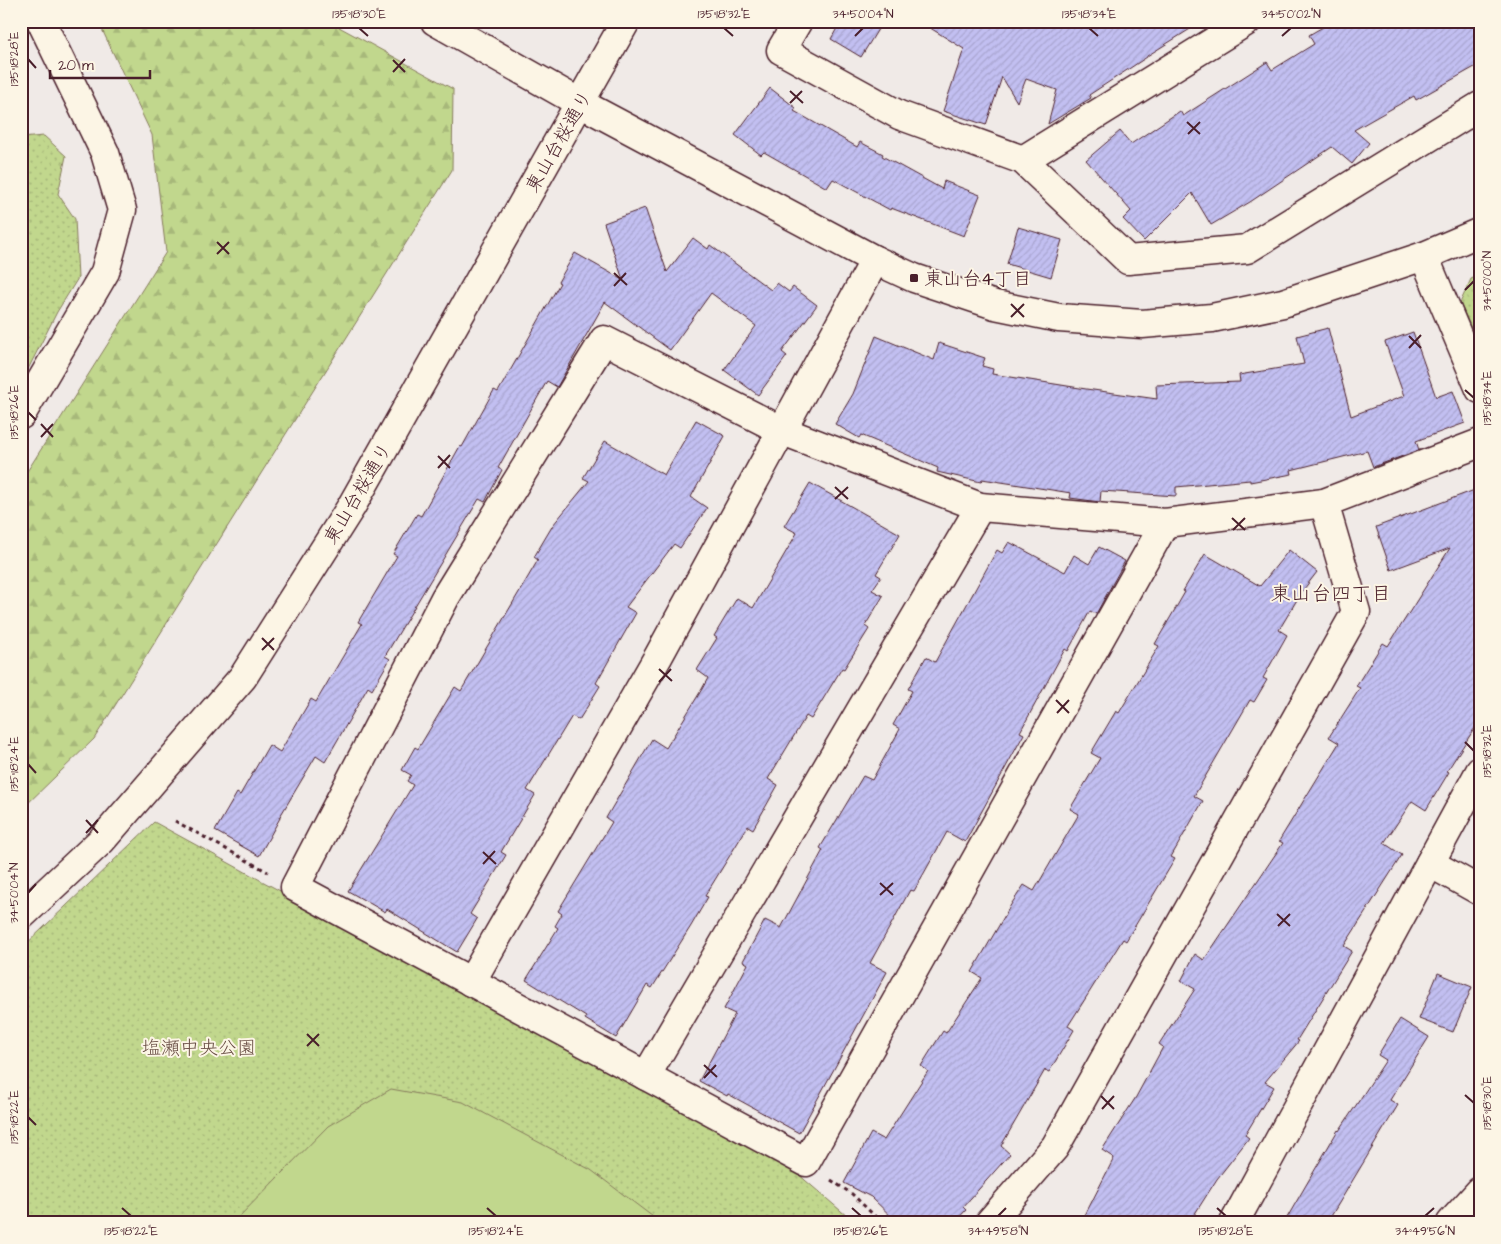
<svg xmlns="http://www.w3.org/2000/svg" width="1501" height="1244" font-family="'Architects Daughter','Klee One',sans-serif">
  <defs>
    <pattern id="forest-firs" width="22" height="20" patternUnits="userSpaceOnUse" patternTransform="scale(1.25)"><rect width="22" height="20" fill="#c1d78d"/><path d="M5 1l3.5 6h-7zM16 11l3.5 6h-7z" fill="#a7b87a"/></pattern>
    <pattern id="park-dots" width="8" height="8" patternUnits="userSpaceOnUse" patternTransform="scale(1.25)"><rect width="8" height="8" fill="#c1d78d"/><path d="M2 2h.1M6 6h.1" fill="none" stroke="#a7b87a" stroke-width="1.8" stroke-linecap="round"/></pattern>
    <pattern id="building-hatch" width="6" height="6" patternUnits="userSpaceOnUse" patternTransform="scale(1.25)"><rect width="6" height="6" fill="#c2bff1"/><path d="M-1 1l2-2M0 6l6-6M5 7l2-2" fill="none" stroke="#a8a4cf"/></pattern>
  </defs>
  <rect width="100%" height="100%" fill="#f0eae7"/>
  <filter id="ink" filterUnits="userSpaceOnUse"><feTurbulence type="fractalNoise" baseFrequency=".02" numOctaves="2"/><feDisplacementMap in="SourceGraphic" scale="10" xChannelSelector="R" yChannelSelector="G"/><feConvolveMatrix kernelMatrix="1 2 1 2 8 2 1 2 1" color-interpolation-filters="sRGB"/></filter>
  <g filter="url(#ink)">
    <path fill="url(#forest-firs)" stroke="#867b5c" d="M98,21H328L453,89L452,170L94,739L21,810V481L166,252L152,135Z"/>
    <g fill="url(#park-dots)" stroke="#867b5c">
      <path d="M44,136L66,156L58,194L75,219L78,278L57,312L21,383V138Z"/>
      <path d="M1480,275V348L1460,303L1471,279Z"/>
      <path d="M154,822L798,1174L855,1223H21V949Z"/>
    </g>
    <path fill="#c1d78d" stroke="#867b5c" d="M391,1089L463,1102L591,1170L661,1223H233L328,1126Z"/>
    <g fill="url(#building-hatch)" stroke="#4a1f2b">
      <path d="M841,21H883L861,57L831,39Z"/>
      <path d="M919,21H1203L1147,56V57L1089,95L1091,98L1048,124L1057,90L1026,79L1017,102L1002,77L986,125L943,111L964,49Z"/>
      <path d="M1333,21H1480V64L1416,100L1414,96L1354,130L1369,143L1352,164L1332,147L1250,202L1211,225L1192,193L1144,241L1123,219L1131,211L1086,160L1120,131L1131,144L1180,111L1183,116L1267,62L1272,70L1314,44L1309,35Z"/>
      <path d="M770,88L796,108L794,111L857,147L860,142L883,154L882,156L942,189L944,181L980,195L964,236L891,208L890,210L833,179L827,188L764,152L761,155L735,135Z"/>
      <path d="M645,208L667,272L693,238L708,249L710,245L771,290L777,283L789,292L793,287L817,305L782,352L787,356L758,395L724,370L756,326L711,293L670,350L605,302L557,387L547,381L498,468L502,470L485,502L479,499L385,656L390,659L372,690L368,687L325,762L316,756L279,818H280L259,856L215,831L237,793L240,795L269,745L280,752L311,699L316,702L362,624L358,622L397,556L393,554L417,514L421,516L460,446L462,447L494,390L498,392L560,283L558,282L575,253L623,280L604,223Z"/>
      <path d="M1018,227L1062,240L1051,277L1007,264Z"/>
      <path d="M1328,328L1351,416L1404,396L1385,342L1413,332L1436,397L1453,391L1465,423L1416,441L1419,450L1373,467L1367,451L1291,470L1292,474L1250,482V480L1176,487V496L1101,491L1100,502L1070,498L1071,493L982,479L981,482L937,472L938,468L861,435L859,438L835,424L853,394L876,336L934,360L939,343L985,358L982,366L993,369L992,374L1086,389L1157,399L1156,385L1240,382L1239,375L1304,364L1297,336Z"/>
      <path d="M696,420L725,436L691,497L707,508L680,548L674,544L626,607L636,613L596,683L600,686L579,720L572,716L527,790L535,795L501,852L506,855L470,914L477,919L457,952L387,909L385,912L348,891L413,785L407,781L411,775L402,770L415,747L418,749L455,687L461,691L538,560L534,557L553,525L589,481L583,478L605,441L664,475Z"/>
      <path d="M810,483L900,534L876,574L881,577L872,590L883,596L865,626L869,629L844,669L842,668L811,719L806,716L768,779L778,785L753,829L748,826L705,896L708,897L691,926L652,988L647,985L616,1038L585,1019L586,1017L526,980L558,928L555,926L562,914L558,911L612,822L606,818L652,739L666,748L702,689L708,678L697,670L717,638L714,636L737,598L753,608L797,533L784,526Z"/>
      <path d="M1480,488V720L1447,771L1449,772L1426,810L1412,801L1384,843L1402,855L1344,946L1352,951L1297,1040L1299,1041L1265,1082L1274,1087L1245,1135L1249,1138L1217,1179L1189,1223H1081L1114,1158L1102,1150L1136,1097L1163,1047L1159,1044L1195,989L1181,981L1195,954L1204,960L1283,843L1279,841L1339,743L1329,737L1360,688L1356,686L1383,643L1388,646L1450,548L1391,570L1376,527Z"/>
      <path d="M1009,542L1065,572L1074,555L1089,564L1099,547L1125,561L1096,614L1090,611L1068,651L1065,649L1020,732L1024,734L965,842L947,832L914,891L910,890L870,963L887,972L799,1133L728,1094L727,1096L699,1081L735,1014L724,1009L748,964L743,961L765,920L781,928L823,850L820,848L863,776L872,780L900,729L893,725L912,691L908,689L926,657L935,662L997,550L1002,553Z"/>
      <path d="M1289,550L1317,572L1301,593L1279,630L1287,635L1263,678L1267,680L1254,702L1250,700L1194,796L1203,801L1171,857L1175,859L1126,941L1123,939L1068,1026L1074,1030L1049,1072L1045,1070L1001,1146L1010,1154L963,1207L966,1210L954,1223H898L871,1197L844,1183L871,1133L884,1140L928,1071L921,1066L943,1031L946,1033L982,978L972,972L1012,903L1024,885L1034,891L1079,814L1070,809L1100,758L1091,753L1116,711L1119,713L1159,646L1155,644L1185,592L1183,591L1205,554L1260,586Z"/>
      <path d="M1438,973L1472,987L1453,1032L1419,1019Z"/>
      <path d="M1400,1019L1429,1037L1390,1100L1398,1105L1327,1223H1284L1338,1130L1339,1131L1386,1060L1378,1055Z"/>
    </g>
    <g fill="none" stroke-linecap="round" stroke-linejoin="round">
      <defs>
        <g id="minor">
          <path d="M435,21L580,103L875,260L914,278L995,305L1059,318L1142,324L1212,318L1283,303L1424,256L1480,232"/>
          <path d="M798,21L781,50L899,115L1023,160L1128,260L1247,249L1480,106"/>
          <path d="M1023,160L1247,21"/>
          <path d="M1424,256L1480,389"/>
          <path d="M21,415L105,272L122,210L105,153L41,21"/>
          <path d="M1165,523L806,1162L295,887L445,598L604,340L783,431L980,507L1165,523L1324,503L1480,443"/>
          <path d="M1430,863L1480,891"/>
          <path d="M21,916L101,841L243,677L351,507L626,21"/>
          <path d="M471,982L658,657L875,260"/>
          <path d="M646,1076L980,507"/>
          <path d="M989,1223L1055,1147L1356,612L1324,503"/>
          <path d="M1234,1223L1480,771"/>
          <path d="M1451,1223L1480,1191"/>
        </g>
      </defs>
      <use href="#minor" stroke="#4a1f2b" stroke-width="31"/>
      <g stroke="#4a1f2b" stroke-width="3" stroke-dasharray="4 4" stroke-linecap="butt">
        <path d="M175,821L268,872"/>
        <path d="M831,1180L852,1194L882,1223"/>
      </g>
      <use href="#minor" stroke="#fcf5e5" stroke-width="28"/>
    </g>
  </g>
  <path fill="none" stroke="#4a1f2b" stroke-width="2" d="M359,28L368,36M724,28L733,36M1089,28L1098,36M855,36L863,28M1282,36L1291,28M28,59L36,68M393,60L405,72M393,72L405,59M790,91L803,103M790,103L802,91M1187,122L1200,134M1188,134L1200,122M217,242L229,254M217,254L229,242M614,273L627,285M614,286L626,273M1465,290L1474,281M1011,304L1024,317M1011,317L1024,304M1409,336L1421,348M1409,348L1421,335M1465,390L1474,398M28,412L36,420M41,424L53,437M41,437L53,424M438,456L450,468M438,468L450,455M835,487L848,499M835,499L848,487M1232,518L1245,530M1233,530L1245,518M262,638L274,650M262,650L274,638M659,669L672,681M659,682L671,669M1056,700L1069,713M1057,713L1069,700M1465,742L1474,751M28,764L36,773M86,820L98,833M86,833L98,820M483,852L496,864M483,864L495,851M880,883L893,895M28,893L36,884M880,895L893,883M1277,914L1290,926M1278,926L1290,914M307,1034L319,1046M307,1046L319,1034M704,1065L717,1077M704,1078L716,1065M1465,1095L1474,1103M1101,1096L1114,1109M1102,1109L1114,1096M28,1117L36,1125M122,1208L131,1216M487,1208L496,1216M852,1208L861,1216M1217,1208L1226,1216M998,1216L1006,1208M1425,1216L1434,1208"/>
  <rect fill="#4a1f2b" stroke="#fcf5e5" stroke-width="2" x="909" y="273" width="10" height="10" rx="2.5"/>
  <g text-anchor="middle" stroke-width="4" stroke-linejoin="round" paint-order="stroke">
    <g font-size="19" fill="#4a1f2b" stroke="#fcf5e5">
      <text transform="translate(558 141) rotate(-60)" y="7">東山台桜通り</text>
      <text transform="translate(357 493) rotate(-59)" y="7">東山台桜通り</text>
    </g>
    <g font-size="19" fill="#4a1f2b" stroke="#fcf5e5" text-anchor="start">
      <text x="924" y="285">東山台4丁目</text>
    </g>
    <g font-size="19" fill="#684d44" stroke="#fcf5e5">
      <text x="199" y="1054">塩瀬中央公園</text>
    </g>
    <g font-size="20" fill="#4a1f2b" stroke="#fcf5e5">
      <text x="1331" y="600">東山台四丁目</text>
    </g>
  </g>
  <rect width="1501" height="1244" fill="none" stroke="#fcf5e5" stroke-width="55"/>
  <path d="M50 70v8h100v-8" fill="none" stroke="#4a1f2b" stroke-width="2.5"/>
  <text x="58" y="70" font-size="15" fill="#4a1f2b" stroke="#fcf5e5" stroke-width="4" paint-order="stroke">20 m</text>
  <rect x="28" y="28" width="1446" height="1188" fill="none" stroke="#4a1f2b" stroke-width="2"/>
  <g font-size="12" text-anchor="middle" fill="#4a1f2b">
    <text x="359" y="18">135°18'30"E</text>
    <text x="724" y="18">135°18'32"E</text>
    <text x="863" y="18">34°50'04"N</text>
    <text x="1089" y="18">135°18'34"E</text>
    <text x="1291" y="18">34°50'02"N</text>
    <text transform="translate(14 59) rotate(-90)" y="4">135°18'28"E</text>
    <text transform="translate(1487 281) rotate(-90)" y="4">34°50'00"N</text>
    <text transform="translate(1487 398) rotate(-90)" y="4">135°18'34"E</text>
    <text transform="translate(14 412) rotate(-90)" y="4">135°18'26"E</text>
    <text transform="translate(1487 751) rotate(-90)" y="4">135°18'32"E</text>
    <text transform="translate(14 764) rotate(-90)" y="4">135°18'24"E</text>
    <text transform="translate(14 893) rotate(-90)" y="4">34°50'04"N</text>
    <text transform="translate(1487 1103) rotate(-90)" y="4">135°18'30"E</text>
    <text transform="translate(14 1117) rotate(-90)" y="4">135°18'22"E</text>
    <text x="131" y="1235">135°18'22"E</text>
    <text x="496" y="1235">135°18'24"E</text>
    <text x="861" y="1235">135°18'26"E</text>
    <text x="998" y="1235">34°49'58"N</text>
    <text x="1226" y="1235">135°18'28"E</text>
    <text x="1425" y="1235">34°49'56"N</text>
  </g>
</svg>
